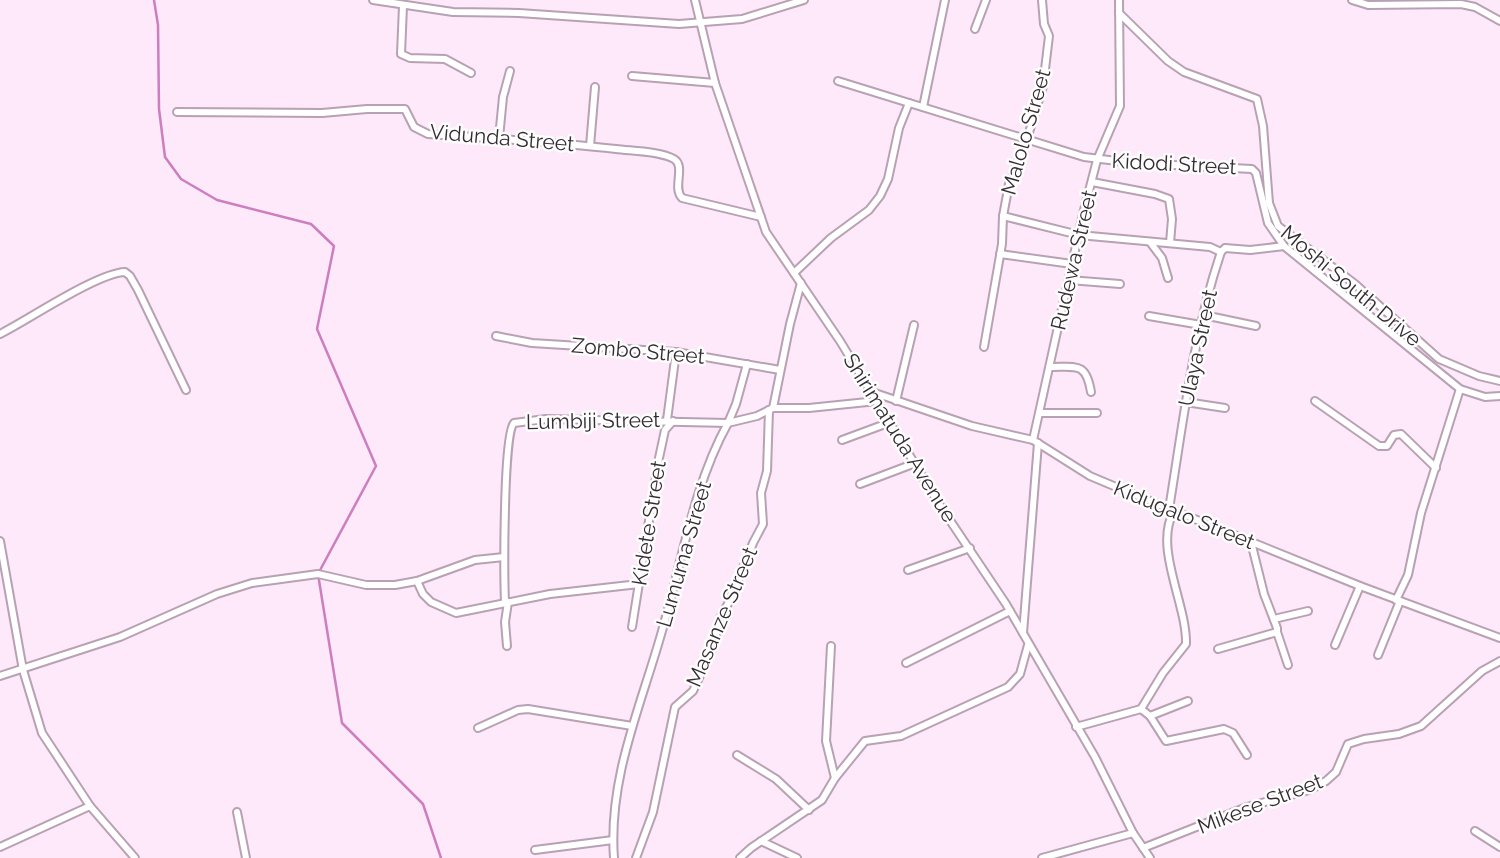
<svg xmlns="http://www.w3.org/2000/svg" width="1500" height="858" font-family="Raleway,sans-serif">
  <rect width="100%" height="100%" fill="#fde9f9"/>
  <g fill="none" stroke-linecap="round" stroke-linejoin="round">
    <path stroke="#cc7ebf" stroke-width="2.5" d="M154,0L158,25L159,109L165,157L181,179L217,200L311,224L334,246L317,329L376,466L318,574L342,723L423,804L441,858"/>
    <defs>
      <g id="minor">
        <path d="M373,0L453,12L519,13L679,24L742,19L804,0"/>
        <path d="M695,0L715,83L766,232L840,341L941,507L1006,604L1095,757L1133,833L1150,858"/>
        <path d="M1352,0L1368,5L1461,4L1475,7L1500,21"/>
        <path d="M403,6L401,54L410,58L445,59L471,73"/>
        <path d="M1119,13L1168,61L1184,72L1257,99L1263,126L1269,203L1278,226L1355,284L1439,359L1479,376L1500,381"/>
        <path d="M975,29L986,0"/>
        <path d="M632,76L715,83"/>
        <path d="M838,81L1084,157L1134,163L1252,169L1256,173L1268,223L1284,246L1460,389L1485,397L1500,396"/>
        <path d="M923,107L945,0"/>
        <path d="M177,112L322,113L367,109H405L414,127L428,134C491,138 553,142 616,149C631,151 660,151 674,159C686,166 672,188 682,198L761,217"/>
        <path d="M499,138L503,97L510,71"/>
        <path d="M590,146L595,87"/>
        <path d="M1092,182L1155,194L1169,199L1172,219L1170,243"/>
        <path d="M1003,216L1079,235L1210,247L1221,252"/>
        <path d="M1150,242L1162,258L1168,278"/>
        <path d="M1000,254L1072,264"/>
        <path d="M794,273L831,238L869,210L880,196L888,179L899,128L909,103"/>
        <path d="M1069,280L1120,284"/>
        <path d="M1204,315L1256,326"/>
        <path d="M1149,316L1201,325"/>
        <path d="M0,334C28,320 97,273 125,272L130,276L138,290L186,390"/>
        <path d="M496,336L532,343L676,352L780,370"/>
        <path d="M984,347L1002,244L1003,216L1009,184L1027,139L1043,86L1049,36L1044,24L1042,0"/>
        <path d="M1050,367C1077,367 1086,362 1091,392"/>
        <path d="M872,392L972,426L1033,440L1090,476L1128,492L1360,586L1500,638"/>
        <path d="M896,401L914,325"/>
        <path d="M1315,401L1379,446H1387L1394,435L1401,434L1436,468"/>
        <path d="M1186,402L1225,408"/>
        <path d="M773,408H809L877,401"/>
        <path d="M1040,413H1097"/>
        <path d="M667,420L676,352"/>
        <path d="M842,440L888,423"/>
        <path d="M1033,440L1083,214L1097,160L1120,106L1119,0"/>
        <path d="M860,484L913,464"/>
        <path d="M1169,509C1183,423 1193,335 1221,252L1225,248L1250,250L1284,246"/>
        <path d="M0,541L23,670L42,733L90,806L135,858"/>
        <path d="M908,570L970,548"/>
        <path d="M417,581L423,594L431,602L456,613L550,594L639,584"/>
        <path d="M1396,600L1408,575L1421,513L1460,389"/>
        <path d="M505,602C504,578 503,434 514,423L546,419L728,423L736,404L747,364"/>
        <path d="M1274,619L1308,611"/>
        <path d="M632,627L659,458L665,430L673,421"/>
        <path d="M1277,632L1288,665"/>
        <path d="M1023,633L1038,443"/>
        <path d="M1335,645L1360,586"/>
        <path d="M507,646L505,622L508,602"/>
        <path d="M831,646L826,741L835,778"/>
        <path d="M1218,649L1277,632V628L1264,594L1251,542"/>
        <path d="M1378,655L1400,601"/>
        <path d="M906,663L1010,611"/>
        <path d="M0,676L120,637L217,594L252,583L318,574L366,585H395L417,581L475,560L504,557"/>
        <path d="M1141,709L1163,673L1186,644C1187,604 1153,547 1174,511"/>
        <path d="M1150,716L1188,701"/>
        <path d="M1076,727L1141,709L1150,716L1166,741L1224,729L1233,733L1247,755"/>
        <path d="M478,728L518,710L528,709L632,726"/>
        <path d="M737,755L776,779L809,810"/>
        <path d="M237,812L246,858"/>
        <path d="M1475,831L1500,847"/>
        <path d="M761,841L797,858"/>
        <path d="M0,847L90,806"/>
        <path d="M1143,848L1247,807L1309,790L1326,781L1336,772L1348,744L1364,739L1399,734L1421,726L1482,671L1500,661"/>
        <path d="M535,850L613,840"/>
        <path d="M614,858C608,778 641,706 662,631C682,562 693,486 728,423L757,416L773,408L790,324L801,283"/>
        <path d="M636,858L653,812L675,707L693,691L713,647L720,618L729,602L753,543L763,524L761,493L767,471L769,410"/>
        <path d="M740,858L751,848L822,800L835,778L865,741L901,736L1008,687L1020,674L1028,645"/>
        <path d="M1042,858L1133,833"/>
      </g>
    </defs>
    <use href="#minor" stroke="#b8a1b3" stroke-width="10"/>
    <use href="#minor" stroke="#fff" stroke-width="6"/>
  </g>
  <g text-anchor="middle" stroke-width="5" stroke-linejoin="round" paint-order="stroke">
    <g font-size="21" fill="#352c33" stroke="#fdfdfd">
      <text transform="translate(1026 132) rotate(-74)" y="7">Malolo Street</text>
      <text transform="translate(502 138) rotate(5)" y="7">Vidunda Street</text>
      <text transform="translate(1174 164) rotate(3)" y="7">Kidodi Street</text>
      <text transform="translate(1074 260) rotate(-77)" y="7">Rudewa Street</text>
      <text transform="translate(1351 286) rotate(40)" y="7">Moshi South Drive</text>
      <text transform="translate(1198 348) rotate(-78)" y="7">Ulaya Street</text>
      <text transform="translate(638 351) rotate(5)" y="7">Zombo Street</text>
      <text transform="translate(593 421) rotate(-1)" y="7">Lumbiji Street</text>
      <text transform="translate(900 438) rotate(58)" y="7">Shirimatuda Avenue</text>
      <text transform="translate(1184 515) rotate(22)" y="7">Kidugalo Street</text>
      <text transform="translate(649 523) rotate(-81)" y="7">Kidete Street</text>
      <text transform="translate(684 554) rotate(-74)" y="7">Lumuma Street</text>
      <text transform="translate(722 617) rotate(-67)" y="7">Masanze Street</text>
      <text transform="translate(1260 804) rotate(-21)" y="7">Mikese Street</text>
    </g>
  </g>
</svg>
